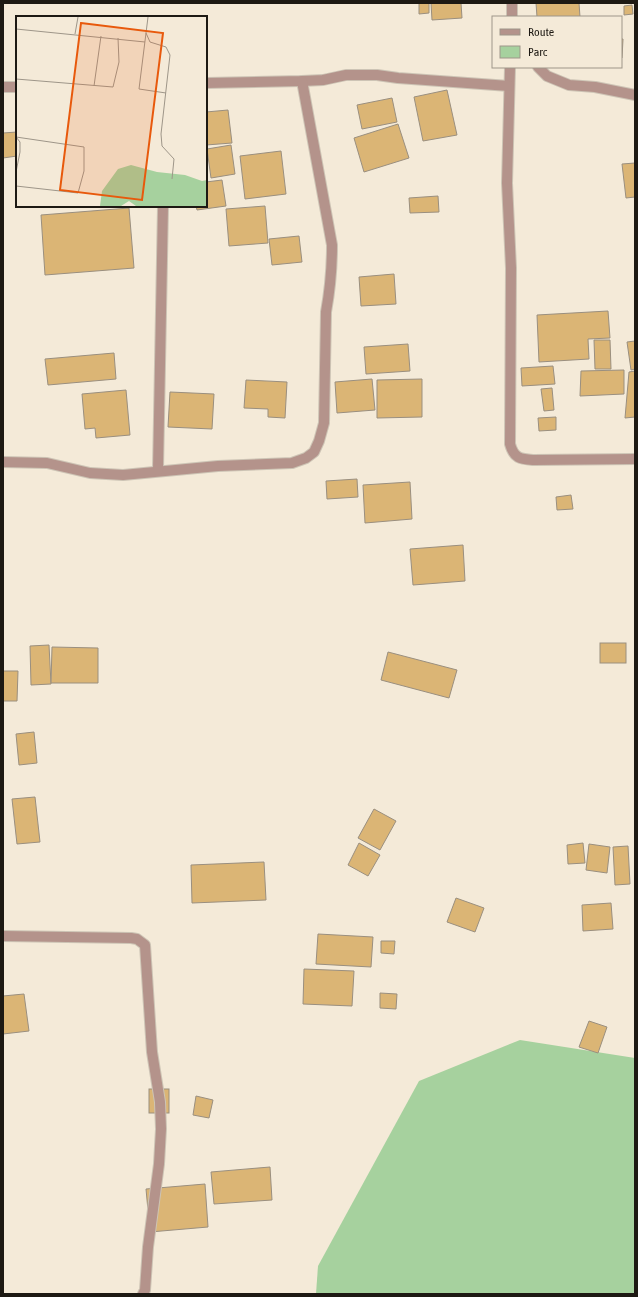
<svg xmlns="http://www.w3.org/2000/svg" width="638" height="1297" font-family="'Asap Condensed',sans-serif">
  <rect width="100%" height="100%" fill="#f4ead8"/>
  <path fill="#a6d19e" d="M520,1040L635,1058V1294H316L318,1266L419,1081Z"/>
  <g fill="#dbb575" stroke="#9a8f7f">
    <path d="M419,3H429V13L419,14Z"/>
    <path d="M431,3H461L462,18L432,20Z"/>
    <path d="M536,3H579L580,17H537Z"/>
    <path d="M632,5L633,14L624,15V6Z"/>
    <path d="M621,39H623L622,58H621Z"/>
    <path d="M447,90L457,135L423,141L414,97Z"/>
    <path d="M392,98L397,122L362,129L357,105Z"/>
    <path d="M228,110L232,143L206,145V112Z"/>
    <path d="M398,124L409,158L364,172L354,138Z"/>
    <path d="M17,132V156L3,158V133Z"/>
    <path d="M231,145L235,174L211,178L207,149Z"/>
    <path d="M281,151L286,194L245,199L240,156Z"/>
    <path d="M635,163V197L626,198L622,164Z"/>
    <path d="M222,180L226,206L197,210L196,206H206V182Z"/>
    <path d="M438,196L439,212L410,213L409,198Z"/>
    <path d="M265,206L268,243L229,246L226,209Z"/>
    <path d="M129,208L134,268L45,275L41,215Z"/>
    <path d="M299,236L302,262L272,265L269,239Z"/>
    <path d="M394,274L396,304L361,306L359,277Z"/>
    <path d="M608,311L610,338L588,339L589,359L539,362L537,315Z"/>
    <path d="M594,340H610L611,369H595Z"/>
    <path d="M635,341V369L631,370L627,342Z"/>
    <path d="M408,344L410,371L366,374L364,347Z"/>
    <path d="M114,353L116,379L48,385L45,359Z"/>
    <path d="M553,366L555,384L522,386L521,368Z"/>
    <path d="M624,370V394L580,396L581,371Z"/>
    <path d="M635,371V417L625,418L629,372Z"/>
    <path d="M372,379L375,410L337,413L335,382Z"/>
    <path d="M422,379V417L377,418V380Z"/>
    <path d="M246,380L287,382L285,418L268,417V409L244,408Z"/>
    <path d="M552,388L554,410L544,411L541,389Z"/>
    <path d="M126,390L130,435L96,438L95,428L85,429L82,394Z"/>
    <path d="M170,392L214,394L212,429L168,427Z"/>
    <path d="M556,417V430L539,431L538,418Z"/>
    <path d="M357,479L358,497L327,499L326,481Z"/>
    <path d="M410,482L412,519L365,523L363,485Z"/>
    <path d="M571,495L573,509L557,510L556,497Z"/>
    <path d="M463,545L465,581L413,585L410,549Z"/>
    <rect x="600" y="643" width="26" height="20"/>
    <path d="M49,645L51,684L31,685L30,646Z"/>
    <path d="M52,647L98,648V683H51Z"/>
    <path d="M388,652L457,670L449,698L381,680Z"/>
    <path d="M3,671H18L17,701H3Z"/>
    <path d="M34,732L37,763L19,765L16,734Z"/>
    <path d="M35,797L40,842L17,844L12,799Z"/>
    <path d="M374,809L396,821L380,850L358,838Z"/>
    <path d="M359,843L380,855L368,876L348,865Z"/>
    <path d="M583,843L585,863L568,864L567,845Z"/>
    <path d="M589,844L610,847L607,873L586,870Z"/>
    <path d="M628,846L630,884L615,885L613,847Z"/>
    <path d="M264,862L266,900L192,903L191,865Z"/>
    <path d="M456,898L484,908L475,932L447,922Z"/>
    <path d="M611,903L613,929L583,931L582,905Z"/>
    <path d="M318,934L373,937L371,967L316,964Z"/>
    <path d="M381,941H395L394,954L381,953Z"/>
    <path d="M304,969L354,971L352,1006L303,1004Z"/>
    <path d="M380,993L397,994L396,1009L380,1008Z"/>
    <path d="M24,994L29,1031L3,1034V996Z"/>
    <path d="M589,1021L607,1027L598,1053L579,1047Z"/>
    <rect x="149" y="1089" width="20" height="24"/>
    <path d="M196,1096L213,1100L209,1118L193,1115Z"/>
    <path d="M270,1167L272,1200L214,1204L211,1172Z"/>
    <path d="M205,1184L208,1227L150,1232L146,1189Z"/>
  </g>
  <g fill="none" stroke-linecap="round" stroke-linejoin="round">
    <defs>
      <g id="minor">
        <path d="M512,3V17"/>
        <path d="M510,67L507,183L511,268L510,444C514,459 521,459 534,460L635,459"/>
        <path d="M538,67L547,76L569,85L595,87L635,95"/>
        <path d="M206,83L302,81L323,80L346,75H377L398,78L509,86"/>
        <path d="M3,87H17"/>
        <path d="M3,462L47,463L90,473L123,475L218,466L292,463L306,458L314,452L319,441L324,423L326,312C330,290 332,268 332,245L302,81"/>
        <path d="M158,470L163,206"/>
        <path d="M3,936L131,938L137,939L145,945L152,1052L160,1102L161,1129L159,1164L148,1247L145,1290L143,1294"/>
      </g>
    </defs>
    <use href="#minor" stroke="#cdc4b5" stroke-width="12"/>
    <use href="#minor" stroke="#b4938b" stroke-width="10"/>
  </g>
  <g transform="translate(16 16)">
    <rect width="191" height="191" fill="#f4ead8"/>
    <path d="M115,149L141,156L169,159L186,165L191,164V190H120L113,185L105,190H84L86,175L102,153Z" fill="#a6d19e"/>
    <path fill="none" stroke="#9e9689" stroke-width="1" d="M132,1L123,73L150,77M0,13L129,26M130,17L134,26L150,31L154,39L145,118L146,130L158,143L156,163M59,18L62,1M0,63L97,71L103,46L102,22M78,70L85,20M0,121L68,131V155L62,177L0,170M0,156L4,136V126L0,121"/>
    <path fill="#e8590c" fill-opacity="0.15" stroke="#e8590c" stroke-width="2" d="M65,7L147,17L126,184L44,174Z"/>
    <rect width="191" height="191" fill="none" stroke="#1d1913" stroke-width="2"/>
  </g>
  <rect width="638" height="1297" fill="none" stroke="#1d1913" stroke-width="8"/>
  <rect x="492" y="16" width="130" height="52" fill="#f4ead8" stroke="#9e9689"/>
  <rect x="500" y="29" width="20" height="6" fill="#b4938b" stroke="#9e9689"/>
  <text x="528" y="36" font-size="12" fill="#1d1913">Route</text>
  <rect x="500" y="46" width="20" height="12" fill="#a6d19e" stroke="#9e9689"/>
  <text x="528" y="56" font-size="12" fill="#1d1913">Parc</text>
</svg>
